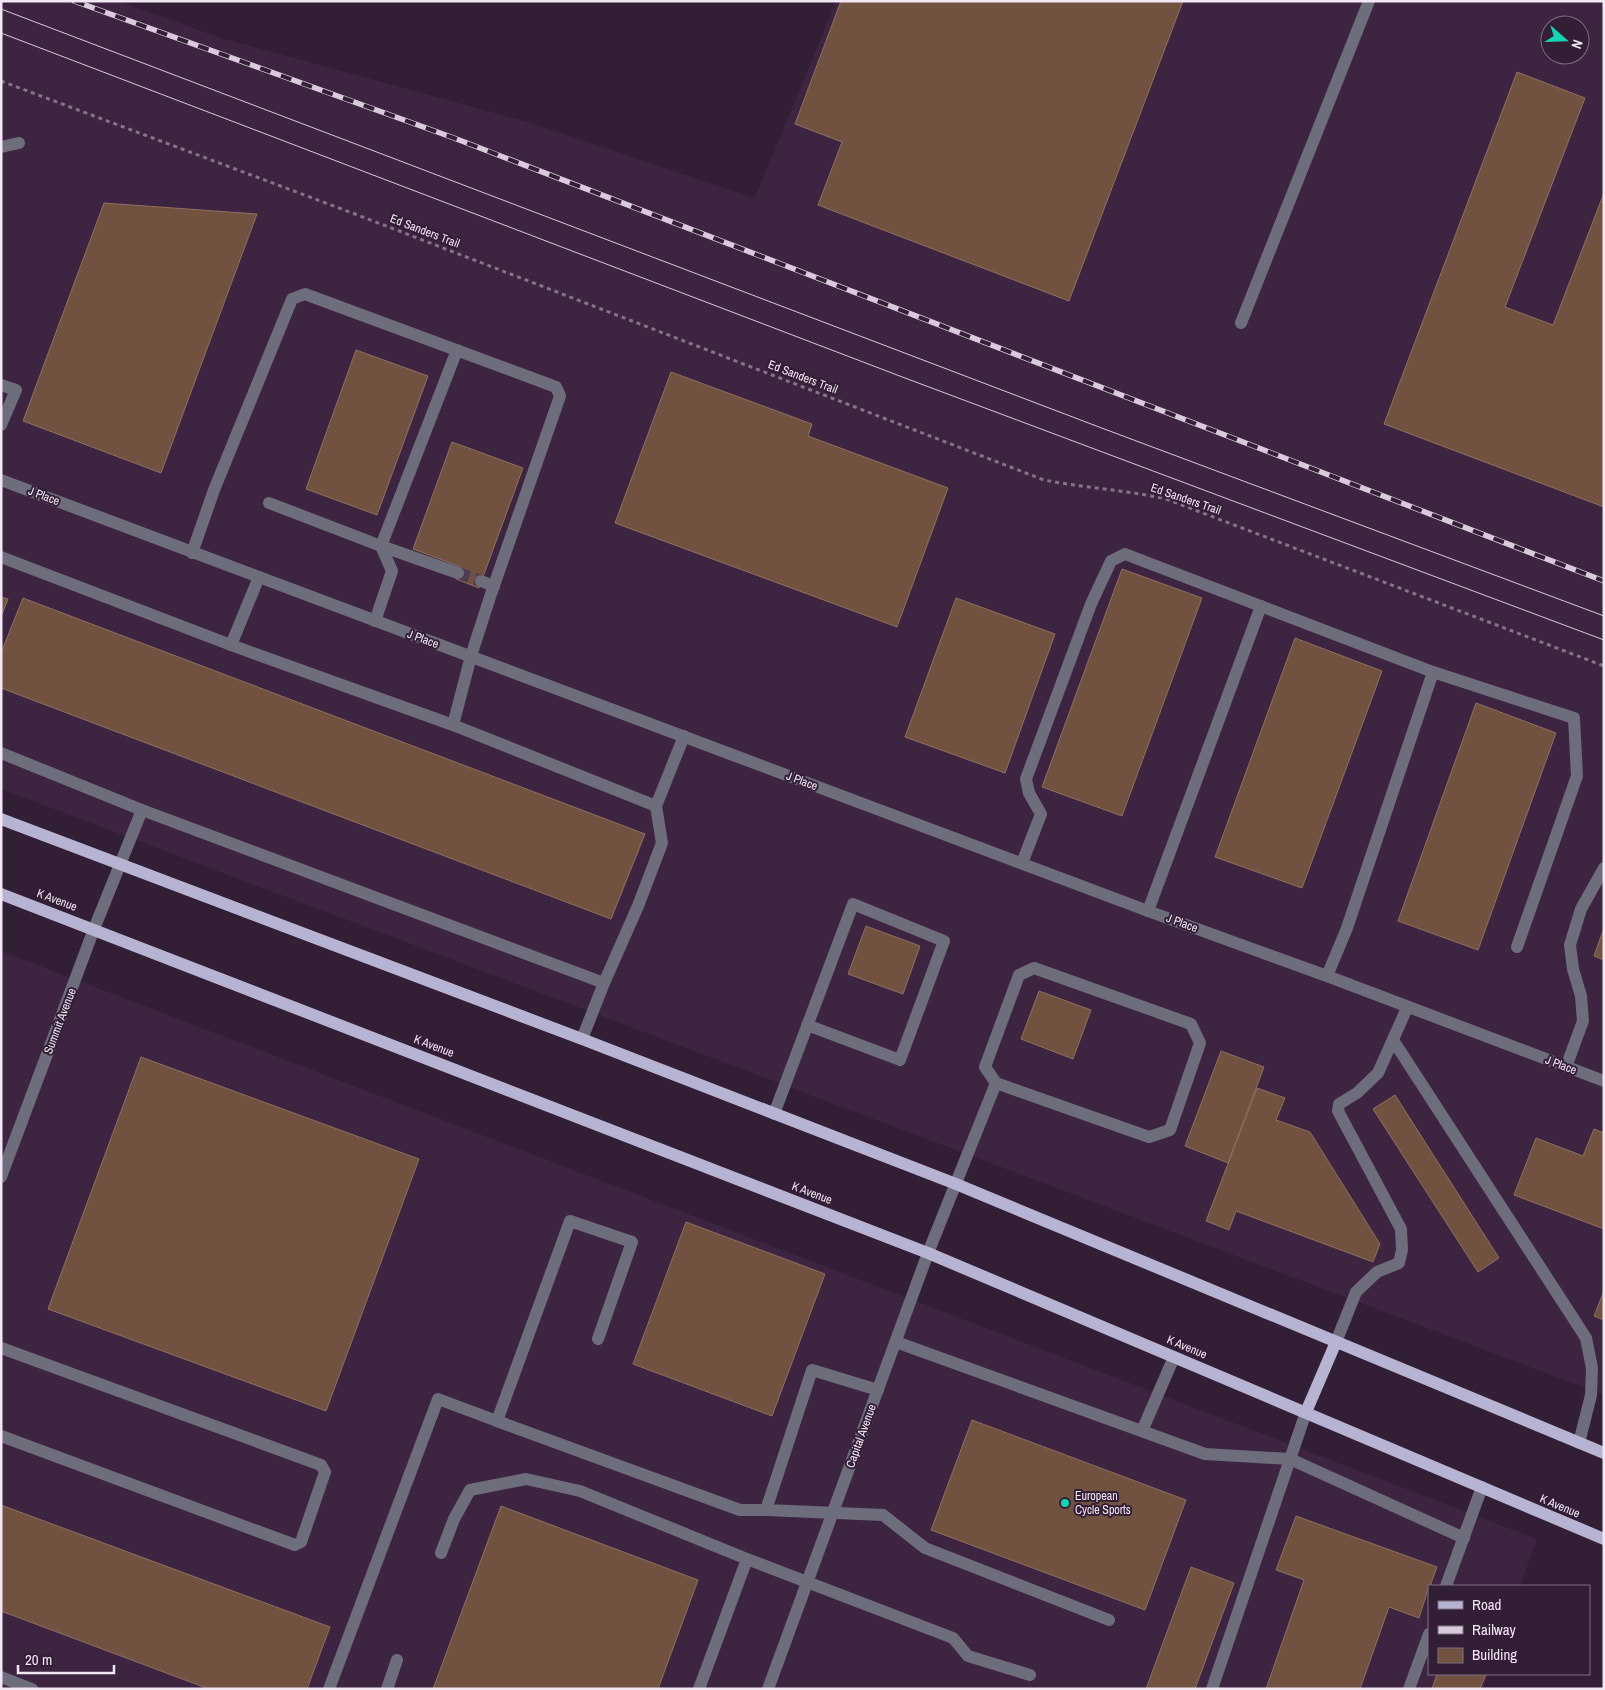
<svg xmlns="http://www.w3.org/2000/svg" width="1605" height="1690" font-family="'Archivo Narrow',sans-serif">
  <rect width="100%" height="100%" fill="#321e35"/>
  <g fill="#3d2441" fill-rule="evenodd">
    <path d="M1,1H119L221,38L528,122L755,198L836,1H1604V1395L1,789ZM1550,25H1580V55H1550Z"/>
    <path d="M1,951L1537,1539L1520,1586H1429V1674H1488L1483,1689H1Z"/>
  </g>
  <g fill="#715241" stroke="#91705e">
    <path d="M841,1H1183L1069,301L818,205L842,142L795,124Z"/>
    <path d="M1517,72L1585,98L1505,307L1553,325L1604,193V507L1384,424Z"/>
    <path d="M104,203L257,214L161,473L23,421Z"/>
    <path d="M356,350L428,376L377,515L306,489Z"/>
    <path d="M671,372L812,424L808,436L948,488L897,627L615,523Z"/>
    <path d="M452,442L523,468L479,588L456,579L461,567L413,549Z"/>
    <path d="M1122,569L1202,598L1122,816L1042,787Z"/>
    <path d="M1,597L8,599L1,617Z"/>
    <path d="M23,598L645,834L611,919L1,688V653Z"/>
    <path d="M956,598L1055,634L1005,773L905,737Z"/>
    <path d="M1295,638L1382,671L1302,888L1215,857Z"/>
    <path d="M1476,703L1556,733L1478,950L1398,921Z"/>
    <path d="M866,926L920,946L903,994L848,974Z"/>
    <path d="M1604,928V960L1594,956Z"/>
    <path d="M1039,991L1091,1010L1073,1059L1021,1039Z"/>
    <path d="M1221,1051L1264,1067L1228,1163L1185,1146Z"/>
    <path d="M141,1057L419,1159L326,1411L48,1309Z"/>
    <path d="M1257,1088L1285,1098L1276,1120L1310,1132L1380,1244L1373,1262L1236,1211L1229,1230L1206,1221Z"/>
    <path d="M1395,1095L1499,1258L1478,1272L1373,1109Z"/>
    <path d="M1594,1129L1604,1133V1229L1514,1195L1536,1138L1583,1156Z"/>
    <path d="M686,1222L825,1274L772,1416L633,1364Z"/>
    <path d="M1604,1291V1320L1594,1316Z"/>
    <path d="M972,1420L1186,1500L1145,1610L931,1530Z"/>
    <path d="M1,1505L330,1627L307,1689H209L1,1611Z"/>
    <path d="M501,1506L698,1580L658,1689H433Z"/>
    <path d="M1296,1516L1437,1567L1430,1586H1429L1419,1618L1389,1607L1360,1689H1266L1304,1580L1276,1570Z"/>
    <path d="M1191,1567L1234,1583L1195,1689H1146Z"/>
    <path d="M1437,1674H1486L1480,1689H1432Z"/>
  </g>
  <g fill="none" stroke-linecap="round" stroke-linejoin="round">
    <path stroke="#4f3c52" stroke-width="12" stroke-dasharray="12 6" stroke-linecap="butt" d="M458,573L481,581"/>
    <path stroke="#857487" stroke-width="3" stroke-dasharray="4 4" stroke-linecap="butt" d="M1,81L355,214L1044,480C1085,488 1126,490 1166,499L1604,666"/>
    <g stroke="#6e6d7c" stroke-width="12">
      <path d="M1,147L19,143"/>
      <path d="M1241,323L1369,1"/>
      <path d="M1,385L16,390L1,425"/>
      <path d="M1,480L1148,911L1327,976L1604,1081"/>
      <path d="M269,503L381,546L458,573"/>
      <path d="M192,553L214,490L292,299L305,294L556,387L560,396L491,594L471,656L453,725"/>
      <path d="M1,557L231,645L453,725L656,806L684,736"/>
      <path d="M481,581L494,586"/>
      <path d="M375,621L392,571L381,546L457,350"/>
      <path d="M231,645L259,577"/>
      <path d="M1433,672L1574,718L1577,776L1517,947"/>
      <path d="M1,753L142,810L604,983L582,1039"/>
      <path d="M1022,863L1041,814L1029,793L1026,779L1091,604L1111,561L1125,554L1433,672L1347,928L1327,976"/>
      <path d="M1148,911L1261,606"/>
      <path d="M604,983L638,906L662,843L656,806"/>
      <path d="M1393,1040L1586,1338L1592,1368L1591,1395L1579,1443"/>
      <path d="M1566,1067L1583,1021L1581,996L1573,969L1570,945L1581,909L1604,868"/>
      <path d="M774,1114L853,904L944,941L900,1060L807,1025"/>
      <path d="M1,1177L94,929L142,810"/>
      <path d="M598,1339L632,1242L570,1221L497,1421L740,1510H766"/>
      <path d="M896,1342L1205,1454L1290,1459L1464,1538"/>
      <path d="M1336,1342L1356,1292L1377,1272L1399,1263L1402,1250L1401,1229L1338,1111L1339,1104L1357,1093L1378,1073L1407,1008"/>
      <path d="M1,1348L321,1465L325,1472L301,1542L295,1545L1,1436"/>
      <path d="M878,1390L812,1370L766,1510L883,1515L925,1548L1109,1620"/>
      <path d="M1142,1431L1174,1357"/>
      <path d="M441,1553L454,1519L470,1490L526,1479L580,1491L747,1559L953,1638L968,1656L1030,1675"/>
      <path d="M1446,1586L1482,1487"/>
      <path d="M1,1677L32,1689"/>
      <path d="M329,1689L438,1399L497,1421"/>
      <path d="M387,1689L397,1660"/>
      <path d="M699,1689L747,1559"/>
      <path d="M768,1689L928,1253L996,1083L1149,1137L1170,1130L1200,1043L1191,1024L1034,968L1019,975L985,1067L996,1083"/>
      <path d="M1212,1689L1306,1412"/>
      <path d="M1409,1689L1429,1634"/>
    </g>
    <g stroke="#b6b4d2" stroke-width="12">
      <path d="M1,819L582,1039L956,1184L1604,1453"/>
      <path d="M1,894L928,1253L1604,1539"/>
      <path d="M1306,1412L1336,1342"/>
    </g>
    <g stroke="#d9cbdb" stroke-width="1">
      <path d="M1,9L1099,427L1604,616"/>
      <path d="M1,33L905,378L1604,640"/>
    </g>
    <defs>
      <path id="rail" d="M74,1L454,138L1604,581"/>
    </defs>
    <use href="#rail" stroke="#d9cbdb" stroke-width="5.5"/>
    <use href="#rail" stroke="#321e35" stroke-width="4" stroke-dasharray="11" stroke-linecap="butt"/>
  </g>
  <circle fill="#13d5b4" stroke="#321e35" stroke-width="2" cx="1065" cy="1503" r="5"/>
  <g text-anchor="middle" stroke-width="4" stroke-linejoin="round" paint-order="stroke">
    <g font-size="12" fill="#f3e6f5" stroke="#321e35">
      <text transform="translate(425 231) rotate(21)" y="4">Ed Sanders Trail</text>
      <text transform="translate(803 377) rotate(21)" y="4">Ed Sanders Trail</text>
      <text transform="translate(44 496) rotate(21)" y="4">J Place</text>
      <text transform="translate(1186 499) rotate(19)" y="4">Ed Sanders Trail</text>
      <text transform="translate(423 639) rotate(20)" y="4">J Place</text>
      <text transform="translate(802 781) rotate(21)" y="4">J Place</text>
      <text transform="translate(57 900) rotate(21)" y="4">K Avenue</text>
      <text transform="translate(1182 923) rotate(20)" y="4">J Place</text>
      <text transform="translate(60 1021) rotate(-69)" y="4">Summit Avenue</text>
      <text transform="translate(434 1046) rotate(21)" y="4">K Avenue</text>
      <text transform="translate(1561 1065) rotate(21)" y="4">J Place</text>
      <text transform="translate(812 1193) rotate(21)" y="4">K Avenue</text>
      <text transform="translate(1187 1347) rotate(23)" y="4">K Avenue</text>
      <text transform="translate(861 1436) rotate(-70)" y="4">Capital Avenue</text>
      <text transform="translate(1560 1506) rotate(23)" y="4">K Avenue</text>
    </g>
    <g font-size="12" fill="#f3e6f5" stroke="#321e35" text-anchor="start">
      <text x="1075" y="1500">European<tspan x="1075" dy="14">Cycle Sports</tspan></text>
    </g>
  </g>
  <rect width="1605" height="1690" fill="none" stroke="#f3e6f5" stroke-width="5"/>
  <rect x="1428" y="1585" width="162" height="90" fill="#321e35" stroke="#7f6e82"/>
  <rect x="1438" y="1601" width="25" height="8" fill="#b6b4d2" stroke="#7f6e82"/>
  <text x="1472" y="1610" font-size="15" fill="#f3e6f5">Road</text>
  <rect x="1438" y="1626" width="25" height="8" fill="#d9cbdb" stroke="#7f6e82"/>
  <text x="1472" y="1635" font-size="15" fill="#f3e6f5">Railway</text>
  <rect x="1438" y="1648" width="25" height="15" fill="#715241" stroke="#7f6e82"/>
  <text x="1472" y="1660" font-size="15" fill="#f3e6f5">Building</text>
  <g transform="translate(1565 40) rotate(110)"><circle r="24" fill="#321e35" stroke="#7f6e82"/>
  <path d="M0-4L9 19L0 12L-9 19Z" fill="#13d5b4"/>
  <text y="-8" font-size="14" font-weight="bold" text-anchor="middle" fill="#f3e6f5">N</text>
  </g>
  <path d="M18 1665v8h96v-8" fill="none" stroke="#f3e6f5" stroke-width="2.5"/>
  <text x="25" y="1665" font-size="15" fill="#f3e6f5" stroke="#321e35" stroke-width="4" paint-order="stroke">20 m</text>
</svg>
